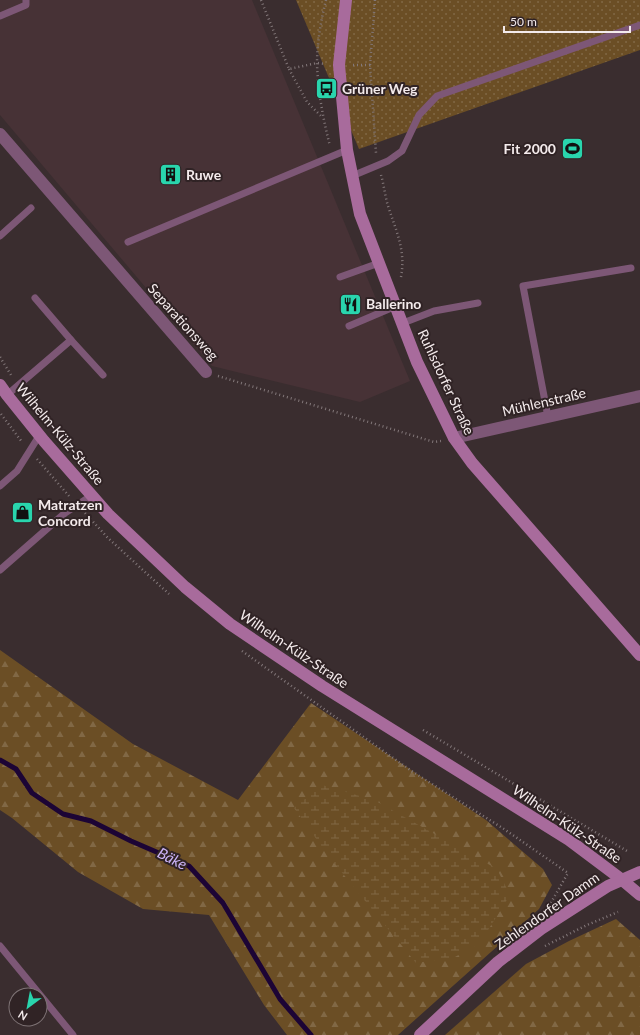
<svg xmlns="http://www.w3.org/2000/svg" width="640" height="1035" font-family="Lato,sans-serif">
  <defs>
    <pattern id="grass-dots" width="8" height="8" patternUnits="userSpaceOnUse"><rect width="8" height="8" fill="#6b4e25"/><path d="M2 2h.1M6 6h.1" fill="none" stroke="#816845" stroke-width="1.8" stroke-linecap="round"/></pattern>
    <pattern id="forest-firs" width="22" height="20" patternUnits="userSpaceOnUse"><rect width="22" height="20" fill="#6b4e25"/><path d="M5 1l3.5 6h-7zM16 11l3.5 6h-7z" fill="#816845"/></pattern>
    <pattern id="wetland-marsh" width="20" height="14" patternUnits="userSpaceOnUse"><rect width="20" height="14" fill="#6b4e25"/><path d="M1 5h8M5 5V1M11 12h8M15 12V8" fill="none" stroke="#816845"/></pattern>
  </defs>
  <rect width="100%" height="100%" fill="#3a2d2f"/>
  <path fill="#473236" d="M0,0H252L410,381L360,402L212,366L0,115Z"/>
  <path fill="url(#grass-dots)" d="M296,0H640V50L359,149Z"/>
  <g fill="url(#forest-firs)">
    <path d="M0,650L133,744L238,800L311,703L486,820L543,869L552,885L539,909L398,1035H287L264,1005L209,915L143,909L78,872L12,818L0,810Z"/>
    <path d="M616,919L640,940V1035H445L526,964L569,941Z"/>
  </g>
  <path fill="url(#wetland-marsh)" d="M322,785L374,800L497,869L510,895L480,943L455,957L416,963L330,858L294,808Z"/>
  <g fill="none" stroke-linecap="round" stroke-linejoin="round">
    <path stroke="#1c0435" stroke-width="5" d="M0,760L16,769L32,793L63,814L91,821L131,841L189,866L223,903L280,999L311,1035"/>
    <g stroke="#83787a" stroke-width="2.5" stroke-dasharray="1 3" stroke-linecap="butt">
      <path d="M261,0L289,69L317,63L326,64"/>
      <path d="M326,0C321,20 317,43 317,64C318,91 323,119 330,146"/>
      <path d="M375,0L370,65L376,153"/>
      <path d="M353,65H370"/>
      <path d="M289,69L307,102L322,117"/>
      <path d="M381,175C384,185 385,196 388,206C396,231 406,250 401,277"/>
      <path d="M0,357L11,375"/>
      <path d="M218,376L434,442L441,441"/>
      <path d="M1,414L22,442"/>
      <path d="M37,459L69,496"/>
      <path d="M85,513L108,538L169,594"/>
      <path d="M242,651L413,772L504,829L568,873L549,906"/>
      <path d="M423,730L627,851"/>
      <path d="M545,946L587,925L618,912"/>
    </g>
    <g stroke="#7d5776" stroke-width="7">
      <path d="M0,16L26,5V0"/>
      <path d="M352,176L388,161L402,151L419,115L437,96L640,25"/>
      <path d="M0,236L31,208"/>
      <path d="M128,242L347,150"/>
      <path d="M340,277L379,263"/>
      <path d="M35,298L71,340L103,375"/>
      <path d="M403,323L434,311L478,303"/>
      <path d="M349,326L396,306"/>
      <path d="M7,395L71,340"/>
      <path d="M548,417L523,286L631,268"/>
      <path d="M0,486L17,471L39,436"/>
      <path d="M0,570L65,513L91,496"/>
      <path d="M0,946L73,1035"/>
    </g>
    <g stroke="#7d5776" stroke-width="12">
      <path d="M0,134L206,372"/>
      <path d="M454,438L640,396"/>
    </g>
    <g stroke="#a86b9c" stroke-width="12">
      <path d="M346,0L339,65L347,150L360,214L417,362L454,438L472,463L640,655"/>
      <path d="M0,385L7,395L44,441L108,514L185,587L230,624L322,686L569,840L621,879L640,895"/>
      <path d="M420,1035L498,962L541,929L608,886L640,872"/>
    </g>
  </g>
  <defs>
    <symbol id="bus-square" viewBox="-11 -11 22 22"><rect x="-9" y="-9" width="18" height="18" rx="4" fill="#29d5ad" stroke="#302325"/><path d="M-5-6H5V4H4V6H2V4H-2V6H-4V4H-5ZM-3.5-4V0h7V-4ZM-3.5 1.2v1.5H-2V1.2ZM2 1.2v1.5H3.5V1.2Z" fill="#111"/></symbol>
    <symbol id="stadium-square" viewBox="-11 -11 22 22"><rect x="-9" y="-9" width="18" height="18" rx="4" fill="#29d5ad" stroke="#302325"/><path d="M0-5a6.5 5 0 1 0 0 10a6.5 5 0 1 0 0-10ZM-3.5-1.8h7v3.6h-7Z" fill="#111"/></symbol>
    <symbol id="building-square" viewBox="-11 -11 22 22"><rect x="-9" y="-9" width="18" height="18" rx="4" fill="#29d5ad" stroke="#302325"/><path d="M-4-6H4V6H1V3H-1V6H-4ZM-2.5-4.3h1.7v1.8h-1.7ZM.8-4.3h1.7v1.8H.8ZM-2.5-1h1.7V.8h-1.7ZM.8-1h1.7V.8H.8Z" fill="#111"/></symbol>
    <symbol id="restaurant-square" viewBox="-11 -11 22 22"><rect x="-9" y="-9" width="18" height="18" rx="4" fill="#29d5ad" stroke="#302325"/><path d="M-5-6h1v4h1v-4h1v4h1v-4h1v5L-1.5 .5V6h-2V.5L-5-1ZM5-6V6H3V1.5H1.5Q1.5-4 5-6Z" fill="#111"/></symbol>
    <symbol id="shop-square" viewBox="-11 -11 22 22"><rect x="-9" y="-9" width="18" height="18" rx="4" fill="#29d5ad" stroke="#302325"/><path d="M-5-2.5h2.3a2.7 3.5 0 0 1 5.4 0H5L5.5 6h-11ZM-1.5-2.5h3a1.5 2.3 0 0 0-3 0Z" fill="#111"/></symbol>
  </defs>
  <g fill-rule="evenodd">
    <use href="#bus-square" x="314" y="76" width="25" height="25"/>
    <use href="#stadium-square" x="560" y="136" width="25" height="25"/>
    <use href="#building-square" x="158" y="162" width="25" height="25"/>
    <use href="#restaurant-square" x="338" y="292" width="25" height="25"/>
    <use href="#shop-square" x="10" y="500" width="25" height="25"/>
  </g>
  <g text-anchor="middle" stroke-width="4" stroke-linejoin="round" paint-order="stroke">
    <g font-size="14" font-weight="bold" fill="#f4ebec" stroke="#302325" text-anchor="start">
      <text x="342" y="94">Grüner Weg</text>
      <text x="556" y="154" text-anchor="end">Fit 2000</text>
      <text x="186" y="180">Ruwe</text>
      <text x="366" y="309">Ballerino</text>
      <text x="38" y="510">Matratzen<tspan x="38" dy="16">Concord</tspan></text>
    </g>
    <g font-size="14" fill="#f4ebec" stroke="#302325">
      <text transform="translate(183 322) rotate(48)" y="5">Separationsweg</text>
      <text transform="translate(446 382) rotate(65)" y="5">Ruhlsdorfer Straße</text>
      <text transform="translate(544 402) rotate(-13)" y="5">Mühlenstraße</text>
      <text transform="translate(60 434) rotate(50)" y="5">Wilhelm-Külz-Straße</text>
      <text transform="translate(294 649) rotate(34)" y="5">Wilhelm-Külz-Straße</text>
      <text transform="translate(567 824) rotate(34)" y="5">Wilhelm-Külz-Straße</text>
      <text transform="translate(547 911) rotate(-35)" y="5">Zehlendorfer Damm</text>
    </g>
    <g font-size="15" font-style="italic" fill="#cbb3f6" stroke="#302325">
      <text transform="translate(172 859) rotate(27)" y="5">Bäke</text>
    </g>
  </g>
  <g transform="translate(28 1007) rotate(212)"><circle r="19" fill="#302325" stroke="#7e7375"/>
  <path d="M0-3L7 15L0 10L-7 15Z" fill="#29d5ad"/>
  <text y="-6" font-size="11" font-weight="bold" text-anchor="middle" fill="#f4ebec">N</text>
  </g>
  <path d="M504 26v6h126v-6" fill="none" stroke="#f4ebec" stroke-width="2"/>
  <text x="510" y="26" font-size="12" fill="#f4ebec" stroke="#302325" stroke-width="3" paint-order="stroke">50 m</text>
</svg>
